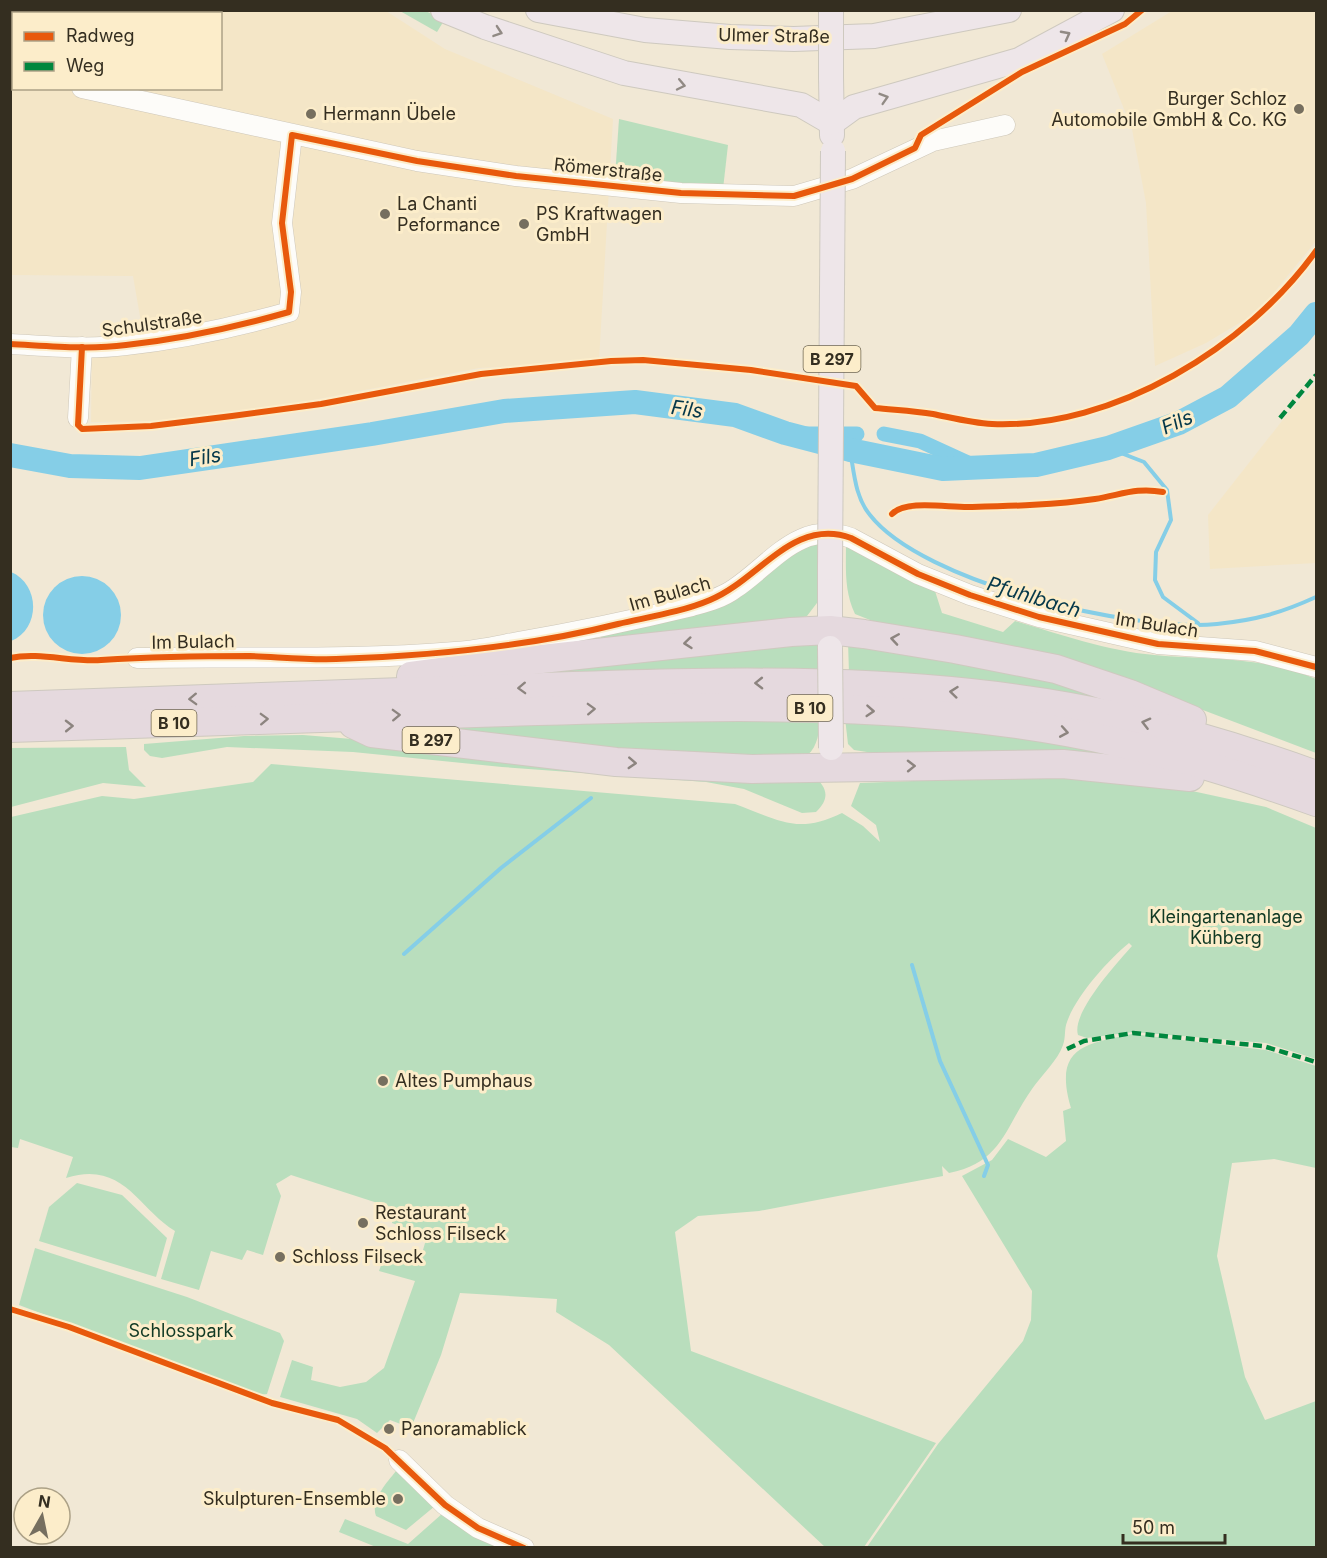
<svg xmlns="http://www.w3.org/2000/svg" width="1327" height="1558" font-family="Inter,sans-serif">
  <rect width="100%" height="100%" fill="#f1e8d5"/>
  <g fill="#f4e6c7" fill-rule="evenodd">
    <path d="M11,11H386L445,49L613,119L599,361L479,368L297,403L152,421L91,422L92,352L146,351L133,276L11,275ZM14,14H220V88H14Z"/>
    <path d="M1172,11H1316V241L1271,296L1246,319L1206,343L1155,366L1146,203L1132,129L1102,54Z"/>
    <path d="M1316,384V563L1210,569L1208,515L1289,412Z"/>
  </g>
  <g fill="#b9debd">
    <path d="M400,11H425L445,19L437,32Z"/>
    <path d="M619,119L728,145L723,189L615,177Z"/>
    <path d="M818,537L820,599L807,616L786,621L601,640L600,631L711,606Z"/>
    <path d="M846,543L935,591L942,613L1003,632L1015,621C1059,634 1107,651 1154,655C1209,660 1264,656 1316,679V753L1124,680L875,622L855,614C844,591 846,568 846,543Z"/>
    <path d="M817,640L819,676L454,680Z"/>
    <path d="M848,641L985,663L1152,712L849,674Z"/>
    <path d="M819,717C820,734 817,749 804,758L633,753L409,723Z"/>
    <path d="M845,718L917,723L1154,759L880,754L854,750L848,744Z"/>
    <path d="M303,735L813,776C828,787 830,799 816,812L802,813L744,789L706,782L502,767L353,752L227,747L162,758L150,756L144,750V744L244,736Z"/>
    <path d="M126,747L129,770L146,787L103,783L11,807V748Z"/>
    <path d="M271,764L735,804C779,820 797,835 842,813L863,826L880,842L876,825L851,806L860,783L1019,777L1146,781L1266,807L1316,828V1059L1266,1043L1133,1032L1087,1038L1078,1035C1071,1013 1117,963 1132,946L1129,943C1108,960 1076,996 1067,1022C1064,1029 1066,1037 1063,1045C1058,1060 1041,1076 1032,1089C1005,1127 1002,1163 949,1173L942,1166L943,1176L759,1211L698,1216L675,1232L691,1351L936,1443L864,1547H825L609,1345L556,1312L557,1299L460,1293L441,1355L411,1428L390,1420L377,1433L357,1419L280,1397L292,1360L313,1367L311,1380L340,1387L366,1382L384,1368L415,1281L379,1271L385,1254L421,1257L427,1236L392,1223L393,1208L291,1175L276,1184L281,1196L263,1255L247,1250L242,1260L211,1251L199,1290L161,1279L175,1231C138,1209 124,1160 66,1178L73,1157L20,1139L18,1148L11,1147V817L102,796L134,799L253,782Z"/>
    <path d="M1132,1034L1266,1050L1316,1066V1168L1274,1159L1232,1163L1217,1256L1245,1377L1265,1420L1316,1401V1547H867L938,1444L1023,1341L1031,1320L1032,1291L962,1176L992,1160L1008,1139L1046,1157L1066,1141L1063,1111L1071,1108C1053,1047 1085,1044 1132,1034Z"/>
    <path d="M77,1183L122,1195L167,1238L156,1277L39,1241L49,1207Z"/>
    <path d="M35,1248L187,1297L280,1333L284,1341L267,1394L259,1395L19,1305Z"/>
    <path d="M397,1470L435,1506L406,1530L376,1516C370,1500 388,1481 397,1470Z"/>
    <path d="M443,1513L512,1547H376L339,1532L345,1519L408,1544Z"/>
  </g>
  <g fill="#85cee7">
    <path d="M11,572C40,584 41,629 11,641Z"/>
    <circle cx="82" cy="615" r="39"/>
  </g>
  <g fill="none" stroke-linecap="round" stroke-linejoin="round">
    <g stroke="#85cee7" stroke-width="4">
      <path d="M1108,448L1144,462L1167,490L1171,520L1156,552L1155,580L1163,597L1198,623"/>
      <path d="M850,450C854,472 855,497 870,515C923,583 1132,632 1217,624C1256,620 1281,613 1316,597"/>
      <path d="M404,954L501,868L591,798"/>
      <path d="M912,965L940,1061L988,1165L984,1176"/>
    </g>
    <g stroke="#85cee7" stroke-width="15">
      <path d="M789,434H857"/>
      <path d="M884,434L920,441L979,468"/>
    </g>
    <path stroke="#85cee7" stroke-width="24" d="M10,455L70,466L140,468L372,434L504,411L635,402L735,415L785,433L850,450L943,469L1036,465L1108,448L1179,423L1228,397L1299,335L1316,314"/>
    <defs>
      <g id="minor">
        <path d="M10,75H14"/>
        <path d="M82,88L417,161L516,176L681,193L794,196L852,179L933,141L1005,125"/>
        <path d="M10,344C49,346 88,350 126,345C181,339 236,327 289,312L291,292L282,223L292,135"/>
        <path d="M78,418L82,347"/>
        <path d="M137,658C243,656 349,661 455,652C476,651 497,646 518,642C577,632 634,620 692,606C706,602 722,598 734,589C772,564 799,519 851,538L918,574L970,595L1039,617L1158,644L1255,651L1316,667"/>
        <path d="M399,1460L445,1505L478,1528L524,1548"/>
      </g>
      <g id="major">
        <path d="M443,10L485,27L624,73L801,105L832,123"/>
        <path d="M538,10L645,30L730,37L794,39L874,36L1009,10"/>
        <path d="M831,77L832,135"/>
        <path d="M832,123L854,107L1019,60L1112,10"/>
        <path d="M830,646V568"/>
      </g>
      <g id="highway">
        <path d="M411,676L523,661L791,632L830,630L864,634L955,649L1056,669L1130,694L1192,720"/>
        <path d="M10,706C169,700 328,695 487,689C697,682 913,671 1120,717C1187,732 1252,752 1316,775"/>
        <path d="M353,724L372,733L616,762L752,769L1063,764L1190,777"/>
        <path d="M10,728C176,723 341,717 507,712C711,706 920,697 1120,743C1187,758 1252,779 1316,802"/>
      </g>
    </defs>
    <use href="#minor" stroke="#cec7b9" stroke-width="21"/>
    <use href="#major" stroke="#cec9bf" stroke-width="26"/>
    <use href="#highway" stroke="#cec9bf" stroke-width="30"/>
    <use href="#minor" stroke="#fdfcf9" stroke-width="20"/>
    <use href="#major" stroke="#eee6e9" stroke-width="24"/>
    <use href="#highway" stroke="#e5d9de" stroke-width="28"/>
    <defs>
      <g id="major-bridge">
        <path d="M831,77V10"/>
        <path d="M830,568L833,151"/>
        <path d="M830,648L831,748"/>
      </g>
    </defs>
    <use href="#major-bridge" stroke="#cec9bf" stroke-width="26" stroke-linecap="butt"/>
    <use href="#major-bridge" stroke="#eee6e9" stroke-width="24"/>
    <g stroke="#00873e" stroke-width="4.5" stroke-dasharray="9 4.5" stroke-linecap="butt">
      <path d="M1280,418L1316,375"/>
      <path d="M1067,1049L1084,1041L1133,1033L1263,1046L1316,1062"/>
    </g>
    <defs>
      <g id="cycleway">
        <path d="M10,344C49,346 88,350 126,345C181,339 236,327 289,312L291,292L282,223L292,135L417,161L516,176L681,193L794,196L852,179L915,148L921,135L1022,72L1125,24L1142,10"/>
        <path d="M82,347L78,425L82,429L151,426L232,416L321,404L481,374L611,361L643,360L751,370L856,386L875,408C894,410 914,411 933,414C953,418 972,423 992,424C1114,429 1247,347 1316,251"/>
        <path d="M892,514C906,499 949,508 971,507C1012,506 1055,505 1095,499C1121,495 1136,487 1163,492"/>
        <path d="M10,658C39,652 71,662 101,660C150,657 200,656 250,656C278,657 307,660 336,659C430,656 527,647 618,624C648,617 682,612 710,600C759,580 793,517 851,538L918,574L970,595L1039,617L1158,644L1255,651L1316,667"/>
        <path d="M10,1309L69,1327L272,1403L338,1420L385,1448L445,1505L478,1528L524,1548"/>
      </g>
    </defs>
    <use href="#cycleway" stroke="#fcedca" stroke-width="10"/>
    <use href="#cycleway" stroke="#e8590c" stroke-width="6"/>
  </g>
  <defs><path id="oneway-chevron" d="M-2-3.5L2.5 0L-2 3.5" fill="none" stroke-width="1.6" stroke-linecap="round" stroke-linejoin="round" transform="scale(1.5)"/></defs>
  <g stroke="#918a84">
    <use href="#oneway-chevron" transform="translate(498 32) rotate(19)"/>
    <use href="#oneway-chevron" transform="translate(1066 35) rotate(-28)"/>
    <use href="#oneway-chevron" transform="translate(681 85) rotate(12)"/>
    <use href="#oneway-chevron" transform="translate(884 98) rotate(-17)"/>
  </g>
  <g stroke="#8c847f">
    <use href="#oneway-chevron" transform="translate(895 639) rotate(-171)"/>
    <use href="#oneway-chevron" transform="translate(688 643) rotate(174)"/>
    <use href="#oneway-chevron" transform="translate(759 683) rotate(179)"/>
    <use href="#oneway-chevron" transform="translate(522 688) rotate(178)"/>
    <use href="#oneway-chevron" transform="translate(954 692) rotate(-174)"/>
    <use href="#oneway-chevron" transform="translate(193 699) rotate(178)"/>
    <use href="#oneway-chevron" transform="translate(591 709) rotate(-2)"/>
    <use href="#oneway-chevron" transform="translate(870 711) rotate(4)"/>
    <use href="#oneway-chevron" transform="translate(396 715) rotate(-2)"/>
    <use href="#oneway-chevron" transform="translate(264 719) rotate(-2)"/>
    <use href="#oneway-chevron" transform="translate(1146 723) rotate(-166)"/>
    <use href="#oneway-chevron" transform="translate(69 726) rotate(-1)"/>
    <use href="#oneway-chevron" transform="translate(1064 732) rotate(10)"/>
    <use href="#oneway-chevron" transform="translate(632 763) rotate(3)"/>
    <use href="#oneway-chevron" transform="translate(911 766) rotate(-1)"/>
  </g>
  <g fill="#766f5f" stroke="#fcedca" stroke-width="2">
    <circle cx="1299" cy="109" r="6"/>
    <circle cx="311" cy="114" r="6"/>
    <circle cx="385" cy="214" r="6"/>
    <circle cx="524" cy="224" r="6"/>
    <circle cx="383" cy="1081" r="6"/>
    <circle cx="363" cy="1223" r="6"/>
    <circle cx="280" cy="1257" r="6"/>
    <circle cx="389" cy="1429" r="6"/>
    <circle cx="398" cy="1499" r="6"/>
  </g>
  <g text-anchor="middle" stroke-width="6" stroke-linejoin="round" paint-order="stroke">
    <g fill="#fcedca" stroke="#706753" stroke-width="1.5">
      <rect x="803.5" y="346" width="57" height="26" rx="4.5"/>
      <rect x="787.5" y="695" width="45" height="26" rx="4.5"/>
      <rect x="151.5" y="710" width="45" height="26" rx="4.5"/>
      <rect x="402.5" y="727" width="57" height="26" rx="4.5"/>
    </g>
    <g font-size="16" font-weight="bold" fill="#342e20">
      <text x="832" y="365">B 297</text>
      <text x="810" y="714">B 10</text>
      <text x="174" y="729">B 10</text>
      <text x="431" y="746">B 297</text>
    </g>
    <g font-size="18" fill="#342e20" stroke="#fcedca">
      <text transform="translate(774 36) rotate(1)" y="6">Ulmer Straße</text>
      <text transform="translate(608 170) rotate(6)" y="6">Römerstraße</text>
      <text transform="translate(152 324) rotate(-8)" y="6">Schulstraße</text>
      <text transform="translate(670 594) rotate(-16)" y="6">Im Bulach</text>
      <text transform="translate(1157 625) rotate(9)" y="6">Im Bulach</text>
      <text transform="translate(193 642) rotate(-1)" y="6">Im Bulach</text>
    </g>
    <g font-size="18" fill="#342e20" stroke="#fcedca" text-anchor="start">
      <text x="1287" y="105" text-anchor="end">Burger Schloz<tspan x="1287" dy="21">Automobile GmbH &amp; Co. KG</tspan></text>
      <text x="323" y="120">Hermann Übele</text>
      <text x="397" y="210">La Chanti<tspan x="397" dy="21">Peformance</tspan></text>
      <text x="536" y="220">PS Kraftwagen<tspan x="536" dy="21">GmbH</tspan></text>
      <text x="395" y="1087">Altes Pumphaus</text>
      <text x="375" y="1219">Restaurant<tspan x="375" dy="21">Schloss Filseck</tspan></text>
      <text x="292" y="1263">Schloss Filseck</text>
      <text x="401" y="1435">Panoramablick</text>
      <text x="386" y="1505" text-anchor="end">Skulpturen-Ensemble</text>
    </g>
    <g font-size="18" fill="#103924" stroke="#fcedca">
      <text x="1226" y="923">Kleingartenanlage<tspan x="1226" dy="21">Kühberg</tspan></text>
      <text x="181" y="1337">Schlosspark</text>
    </g>
    <g font-size="20" font-style="italic" fill="#05384a" stroke="#fcedca">
      <text transform="translate(687 409) rotate(8)" y="7">Fils</text>
      <text transform="translate(1177 422) rotate(-23)" y="7">Fils</text>
      <text transform="translate(205 457) rotate(-9)" y="7">Fils</text>
      <text transform="translate(1034 597) rotate(17)" y="7">Pfuhlbach</text>
    </g>
  </g>
  <rect width="1327" height="1558" fill="none" stroke="#342e20" stroke-width="24"/>
  <rect x="12" y="12" width="210" height="78" fill="#fcedca" stroke="#aca186" stroke-width="1.5"/>
  <rect x="24" y="32" width="30" height="9" fill="#e8590c" stroke="#aca186" stroke-width="1.5"/>
  <text x="66" y="42" font-size="18" fill="#342e20">Radweg</text>
  <rect x="24" y="62" width="30" height="9" fill="#00873e" stroke="#aca186" stroke-width="1.5"/>
  <text x="66" y="72" font-size="18" fill="#342e20">Weg</text>
  <g transform="translate(42 1516) rotate(9)"><circle r="28" fill="#fcedca" stroke="#aca186" stroke-width="1.5"/>
  <path d="M0-4.5L10 22L0 15L-10 22Z" fill="#766f5f"/>
  <text y="-9" font-size="16" font-weight="bold" text-anchor="middle" fill="#342e20">N</text>
  </g>
  <path d="M1123 1534v9h102v-9" fill="none" stroke="#342e20" stroke-width="3"/>
  <text x="1132" y="1534" font-size="18" fill="#342e20" stroke="#fcedca" stroke-width="4.5" paint-order="stroke">50 m</text>
</svg>
